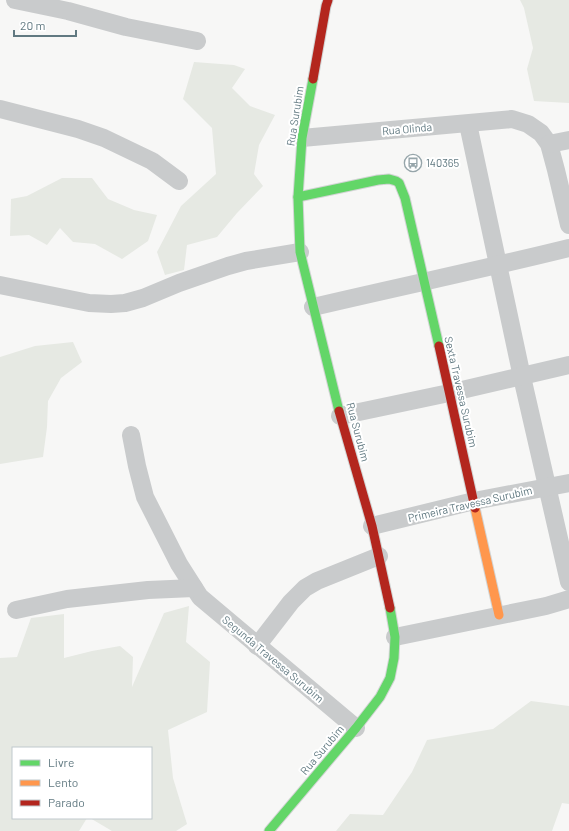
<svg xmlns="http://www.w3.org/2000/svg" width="569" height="831" font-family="Barlow,sans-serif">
  <rect width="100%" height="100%" fill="#f7f7f6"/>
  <g fill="#e6e9e3">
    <path d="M520,0H569V103L534,101L527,69L533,48L524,8Z"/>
    <path d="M194,62L234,65L245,69L232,88L250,106L275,115L259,145L254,174L263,186L237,213L217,237L187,245L184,270L165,275L157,252L181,206L216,174L212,128L183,99Z"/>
    <path d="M62,178H92L108,199L134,210L157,215L148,241L122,259L95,244L73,242L60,228L47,245L29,235L10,236L11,199L27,196Z"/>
    <path d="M73,342L82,362L61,378L48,401L47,427L43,457L0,464V357L35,346Z"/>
    <path d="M189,606L186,642L210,662L207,712L168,730L173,778L187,824L176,831H112L90,818H151V748H13V818H87L79,831H0V658L17,657L31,618L64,614V658L92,651L120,646L133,657L132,687L164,613Z"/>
    <path d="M531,701L569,706V804L562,803L552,831H336L350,814L383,815L412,772L427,740L493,729Z"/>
  </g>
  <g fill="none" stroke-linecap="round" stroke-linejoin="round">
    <defs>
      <g id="fast">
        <path d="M313,79L302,138L298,197L300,252L339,411"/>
        <path d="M298,197L378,180L389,179L396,181L399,183L405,198L439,346"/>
        <path d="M269,831L356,728L380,697L390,678L394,658L395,637L390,608"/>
      </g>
      <path id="slow" d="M475,508L499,615"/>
      <g id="jam">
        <path d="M313,79L326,6L328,0"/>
        <path d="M439,346L475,508"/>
        <path d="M339,411L372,526L390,608"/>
      </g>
    </defs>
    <use href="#fast" stroke="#d2d4d4" stroke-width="11"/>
    <use href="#slow" stroke="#d2d4d4" stroke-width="11"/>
    <use href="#jam" stroke="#d2d4d4" stroke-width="11"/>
    <g stroke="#c9cbcc" stroke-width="18">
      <path d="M15,0L68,11L126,27L197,41"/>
      <path d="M0,109L78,129L104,138L152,161L179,181"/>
      <path d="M468,124L522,377L569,582"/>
      <path d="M302,138L512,119L528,124L541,133L549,144L556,170L569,225"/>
      <path d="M549,144L569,140"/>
      <path d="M0,285L89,303L111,304L125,303L143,298L179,283L228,266L246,261L300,252"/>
      <path d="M313,307C398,287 484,269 569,248"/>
      <path d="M340,416L449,393L569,365"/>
      <path d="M131,435L137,466L145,497L179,564L200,597L356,728"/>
      <path d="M372,526L474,501L569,483"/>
      <path d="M16,610L67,599L148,590L194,588"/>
      <path d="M395,637L546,606L569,599"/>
      <path d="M257,646L291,602L305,588L317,581L379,556"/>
    </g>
    <use href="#fast" stroke="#63d668" stroke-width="9"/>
    <use href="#slow" stroke="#ff974d" stroke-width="9"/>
    <use href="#jam" stroke="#b3261e" stroke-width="9"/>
  </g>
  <defs>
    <symbol id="bus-ring" viewBox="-11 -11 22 22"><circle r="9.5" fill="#fff" stroke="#96a5aa" stroke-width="1.5"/><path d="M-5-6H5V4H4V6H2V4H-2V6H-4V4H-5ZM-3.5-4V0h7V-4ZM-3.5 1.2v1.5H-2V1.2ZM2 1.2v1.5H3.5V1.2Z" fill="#96a5aa"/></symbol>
  </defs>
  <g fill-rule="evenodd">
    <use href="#bus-ring" x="403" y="153" width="20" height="20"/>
  </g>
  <g text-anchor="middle" stroke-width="4" stroke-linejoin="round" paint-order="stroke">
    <g font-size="11" fill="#617981" stroke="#fff">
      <text transform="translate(295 116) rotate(-81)" y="4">Rua Surubim</text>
      <text transform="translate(407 129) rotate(-5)" y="4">Rua Olinda</text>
      <text transform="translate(461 392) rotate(77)" y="4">Sexta Travessa Surubim</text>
      <text transform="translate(358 432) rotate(75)" y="4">Rua Surubim</text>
      <text transform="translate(470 504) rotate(-13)" y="4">Primeira Travessa Surubim</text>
      <text transform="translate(273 659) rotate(40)" y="4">Segunda Travessa Surubim</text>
      <text transform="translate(322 750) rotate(-50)" y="4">Rua Surubim</text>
    </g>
    <g font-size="11" fill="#617981" stroke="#fff" text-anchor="start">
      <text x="426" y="167">140365</text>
    </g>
  </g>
  <rect x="12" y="747" width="140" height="72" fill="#ffffff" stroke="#c0c9cd"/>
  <rect x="20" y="760" width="20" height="6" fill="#63d668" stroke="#c0c9cd"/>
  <text x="48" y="767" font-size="12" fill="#617981">Livre</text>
  <rect x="20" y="780" width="20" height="6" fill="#ff974d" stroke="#c0c9cd"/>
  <text x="48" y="787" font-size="12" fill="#617981">Lento</text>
  <rect x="20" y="800" width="20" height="6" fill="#b3261e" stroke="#c0c9cd"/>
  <text x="48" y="807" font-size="12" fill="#617981">Parado</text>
  <path d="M14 30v6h62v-6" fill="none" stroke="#617981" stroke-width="2"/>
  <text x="20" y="30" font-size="12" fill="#617981" stroke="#ffffff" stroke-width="3" paint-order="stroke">20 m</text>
</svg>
